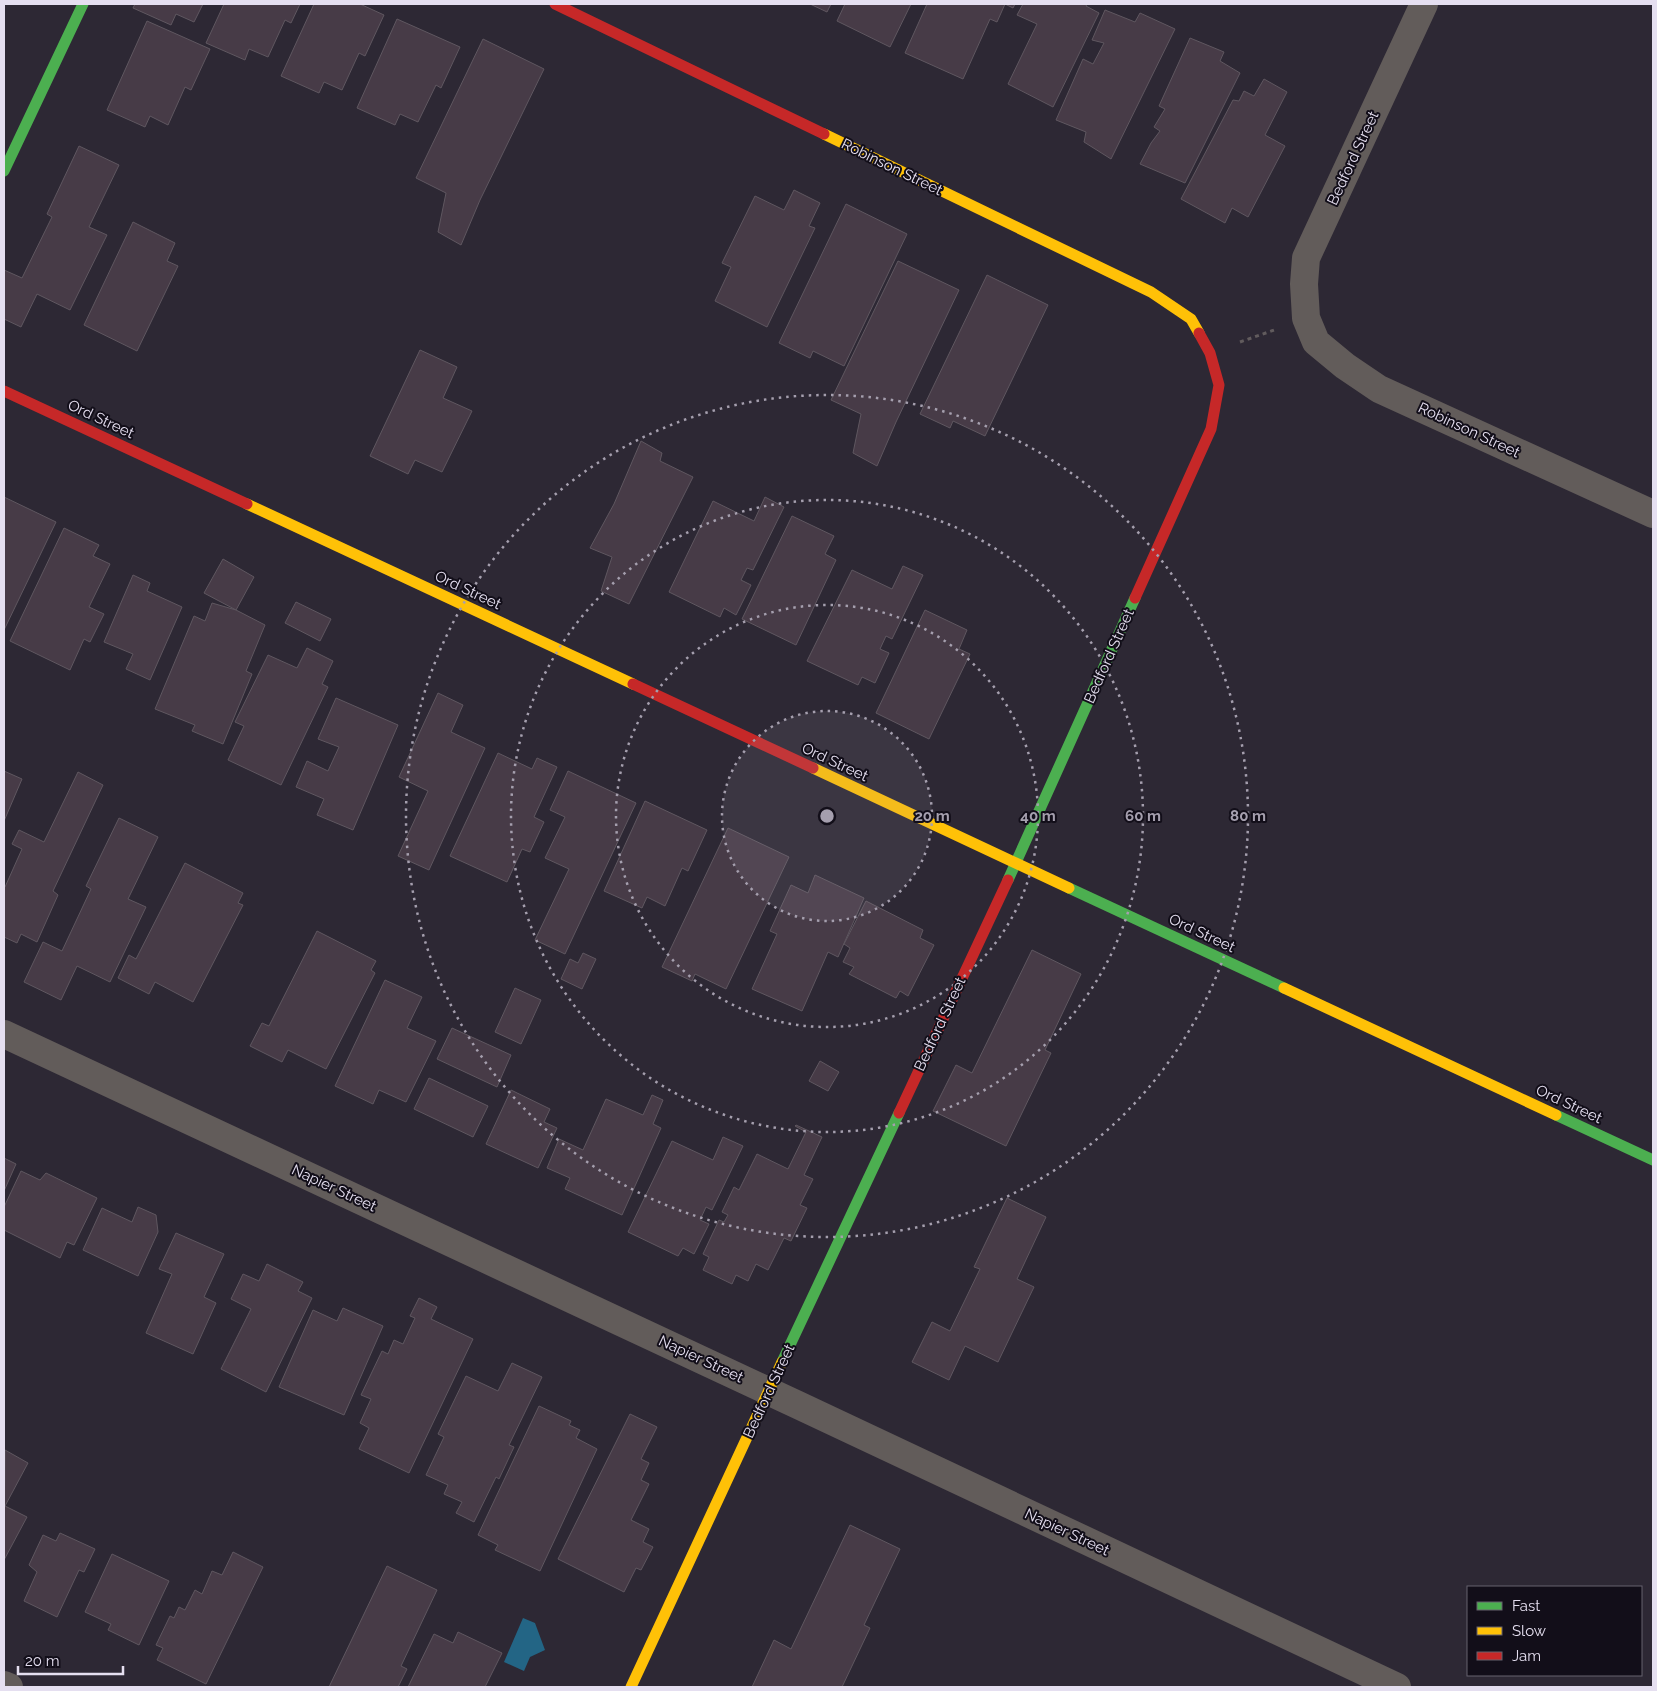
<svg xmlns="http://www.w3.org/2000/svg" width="1657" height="1691" font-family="Raleway,sans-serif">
  <rect width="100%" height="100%" fill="#2d2834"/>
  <path fill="#236585" d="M523,1618L535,1623L545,1650L530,1657L524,1671L504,1662Z"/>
  <g fill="#473b47" stroke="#5f5760">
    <path d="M135,4H203L194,22L176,14L171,25L133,8Z"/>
    <path d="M224,4H300L291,23L285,20L268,57L249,49L245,60L206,43Z"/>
    <path d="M314,4H360L384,15L365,56L359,53L342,90L324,82L319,93L281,76Z"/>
    <path d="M810,4H831L827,12Z"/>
    <path d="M845,4H911L890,47L837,21Z"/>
    <path d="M927,4H1015L1013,8L1005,4L997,22L990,19L963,79L905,53Z"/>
    <path d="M1023,4H1087L1086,6L1099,13L1053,107L1008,84L1037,24L1017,15Z"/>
    <path d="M1105,10L1135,22L1140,13L1175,29L1111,159L1084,142L1086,132L1056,120L1083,59L1093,64L1104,43L1092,40Z"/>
    <path d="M397,19L460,47L441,88L436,85L418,122L400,114L395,125L357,108Z"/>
    <path d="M147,21L210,49L191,90L185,87L168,125L150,116L145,127L107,110Z"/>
    <path d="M1190,38L1224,52L1220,61L1240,73L1185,183L1140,164L1151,143L1160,131L1154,127L1165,109L1159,106Z"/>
    <path d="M483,39L544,69L480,200L461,245L438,232L446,193L416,178Z"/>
    <path d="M1264,79L1287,92L1265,135L1285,146L1248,217L1232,208L1225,223L1181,199L1233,100L1239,101L1244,91L1254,96Z"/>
    <path d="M79,146L119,165L89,227L107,235L70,310L37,294L21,327L4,319V270L22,278L52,217L47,214Z"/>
    <path d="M794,190L820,203L809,226L815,228L767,327L715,301L731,267L722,263L755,196L784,210Z"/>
    <path d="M846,204L907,234L844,366L813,351L810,358L779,343Z"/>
    <path d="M133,222L175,243L167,261L178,266L137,351L84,325Z"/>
    <path d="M898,261L959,290L896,422L877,466L853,453L861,414L831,400Z"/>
    <path d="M987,275L1048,305L985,436L953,421L950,428L920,414Z"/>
    <path d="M420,350L457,367L443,398L472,411L442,472L415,460L408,474L370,456Z"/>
    <path d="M641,441L662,453L660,461L693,477L629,604L601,591L612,557L590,548L614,504Z"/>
    <path d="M4,497L56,522L4,630Z"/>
    <path d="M765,497L784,507L753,570L747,568L741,580L751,585L736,615L724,608L720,617L669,592L713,501L754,521Z"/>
    <path d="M792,516L834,536L825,554L836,560L796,645L742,619Z"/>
    <path d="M64,528L99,545L93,556L110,564L89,607L104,614L90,642L84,639L70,670L10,641Z"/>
    <path d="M223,559L254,577L236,610L204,593Z"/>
    <path d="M903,566L923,575L892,639L886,636L880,649L889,653L875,683L862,677L858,685L807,661L852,570L892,589Z"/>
    <path d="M133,575L150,583L147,591L182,607L150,680L126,669L133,654L104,642Z"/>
    <path d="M296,602L331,619L320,641L285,623Z"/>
    <path d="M212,603L236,610L265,625L246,671L252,674L223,744L192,731L195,725L155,709L194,616L205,621Z"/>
    <path d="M925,610L967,630L959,649L970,654L929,739L876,713Z"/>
    <path d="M307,648L333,661L322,684L328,687L281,785L228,760L244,726L235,722L268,655L297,668Z"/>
    <path d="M438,693L463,705L451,732L485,748L429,870L398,856L428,791L399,777Z"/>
    <path d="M336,698L398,725L353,830L317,815L324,799L296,787L307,761L328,771L339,747L318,739Z"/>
    <path d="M498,753L532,769L537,758L557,767L534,817L544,822L530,852L522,849L507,882L450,856Z"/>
    <path d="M4,771L22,779L4,821Z"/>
    <path d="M568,771L636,803L565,954L535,940L569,869L545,858L565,817L550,810Z"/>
    <path d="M78,772L103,785L53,891L58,895L37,942L21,934L17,943L4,937V886L5,887L22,849L12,844L19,830L44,842Z"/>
    <path d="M645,801L707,830L688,871L682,868L665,906L647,897L642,908L604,891Z"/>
    <path d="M119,818L158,837L128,899L146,907L110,982L77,966L61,1000L24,982L43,942L62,951L91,889L86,886Z"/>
    <path d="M728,828L789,857L726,989L695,974L692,981L662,967Z"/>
    <path d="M185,863L243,893L238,903L243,905L193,1002L155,982L149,994L118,978L129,955L136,959Z"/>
    <path d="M815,875L864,898L838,957L828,952L802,1011L752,989L777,934L770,931L791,885L808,893Z"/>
    <path d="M866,901L923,930L920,938L934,945L908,996L900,991L896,998L849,974L854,967L843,962L850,948L844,944Z"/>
    <path d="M317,931L376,961L371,970L375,973L326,1069L288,1050L282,1062L250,1046L262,1023L269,1026Z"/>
    <path d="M1032,950L1081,974L1045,1050L1051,1053L1006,1146L933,1111L956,1065L972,1073Z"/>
    <path d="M583,953L596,959L582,989L561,979L570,959L578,963Z"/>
    <path d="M385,980L422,997L407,1028L436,1041L406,1102L379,1090L373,1104L335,1086Z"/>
    <path d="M515,988L541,1000L521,1044L495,1032Z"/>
    <path d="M452,1028L511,1055L497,1087L437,1059Z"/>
    <path d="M820,1061L839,1072L828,1091L809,1081Z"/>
    <path d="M429,1078L488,1106L473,1137L414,1109Z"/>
    <path d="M511,1090L550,1109L544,1122L557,1128L538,1168L486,1144Z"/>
    <path d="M652,1095L663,1100L653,1124L661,1128L622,1215L565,1189L570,1178L547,1168L559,1139L583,1150L606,1099L643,1115Z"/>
    <path d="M796,1125L822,1137L804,1175L813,1179L800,1205L807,1208L791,1241L784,1238L768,1270L756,1264L748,1281L736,1275L732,1284L703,1270L709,1257L703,1254L719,1220L724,1222L728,1215L722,1212L734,1187L739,1190L757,1154L788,1169L806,1132L795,1126Z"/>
    <path d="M723,1137L743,1146L712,1210L706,1207L700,1220L709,1224L694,1254L683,1248L678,1256L628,1232L672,1141L713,1160Z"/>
    <path d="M4,1158L16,1164L4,1191Z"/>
    <path d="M21,1171L40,1180L46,1173L97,1198L74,1245L67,1242L60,1258L4,1230V1207Z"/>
    <path d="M1007,1198L1046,1217L1017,1279L1034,1287L998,1362L965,1346L949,1380L912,1362L932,1322L950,1331L980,1269L974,1267Z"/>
    <path d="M138,1207L156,1215L158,1232L138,1276L83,1250L102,1208L132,1222Z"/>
    <path d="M176,1233L224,1254L204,1297L216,1303L193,1354L146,1333L172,1274L159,1269Z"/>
    <path d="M267,1264L303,1282L298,1291L312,1298L266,1392L221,1369L251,1309L231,1299L243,1274L259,1281Z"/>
    <path d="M419,1298L437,1307L431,1319L473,1339L409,1473L359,1449L369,1428L360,1423L371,1399L361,1395L382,1351L388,1354L394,1340L403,1344L415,1318L410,1316Z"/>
    <path d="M343,1308L383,1326L344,1415L279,1387L313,1310L337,1321Z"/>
    <path d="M512,1363L542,1377L509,1445L514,1447L499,1479L496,1477L474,1522L456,1513L462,1502L444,1494L448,1485L426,1475L444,1437L438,1434L466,1376L498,1391Z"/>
    <path d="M539,1406L571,1421L569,1425L580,1430L576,1438L597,1449L540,1571L495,1550L498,1545L478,1535Z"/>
    <path d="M630,1414L657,1427L641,1459L649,1463L641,1480L649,1484L631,1520L649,1529L643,1542L653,1547L641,1570L636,1568L624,1592L558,1559Z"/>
    <path d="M5,1450L28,1463L5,1506L27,1517L4,1560Z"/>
    <path d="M850,1525L900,1549L864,1625L870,1628L842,1687H752L774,1640L791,1649Z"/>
    <path d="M60,1533L95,1549L84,1572L79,1570L57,1617L24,1601L37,1572L29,1565L43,1535L56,1541Z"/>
    <path d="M233,1552L263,1567L206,1684L157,1660L163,1648L156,1645L170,1616L174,1618L179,1607L185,1610L195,1590L202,1594L212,1571L222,1575Z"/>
    <path d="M112,1554L169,1581L139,1645L108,1630L111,1624L85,1612Z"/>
    <path d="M387,1566L437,1590L401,1666L407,1669L398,1687H329Z"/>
    <path d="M458,1632L502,1653L485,1687H408L434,1634L453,1643Z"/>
  </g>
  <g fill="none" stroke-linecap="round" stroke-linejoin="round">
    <path stroke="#615b5d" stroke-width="3" stroke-dasharray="4 4" stroke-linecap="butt" d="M1240,342L1277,329"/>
    <g stroke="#625c5a" stroke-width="28">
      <path d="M1424,4L1306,258L1304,284L1306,318L1316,342L1345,366L1379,389L1653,514"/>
      <path d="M4,1034L798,1405L1397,1687"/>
      <path d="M4,1685L9,1687"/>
    </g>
    <g stroke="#4caf50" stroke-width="11">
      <path d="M4,171L83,4"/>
      <path d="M1008,880L1135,598"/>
      <path d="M1069,888L1284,988"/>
      <path d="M1556,1115L1653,1160"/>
      <path d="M782,1362L899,1113"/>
    </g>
    <g stroke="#ffc107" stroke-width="11">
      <path d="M824,134L1151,292L1191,319L1199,333"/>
      <path d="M247,504L633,684"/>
      <path d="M813,768L1069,888"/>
      <path d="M1284,988L1556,1115"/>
      <path d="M631,1687L782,1362"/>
    </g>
    <g stroke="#c62828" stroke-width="11">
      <path d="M555,4L824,134"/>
      <path d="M4,391L247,504"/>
      <path d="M1135,598L1211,429L1219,385L1210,353L1199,333"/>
      <path d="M633,684L813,768"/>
      <path d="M899,1113L1008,880"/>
    </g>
  </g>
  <circle cx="827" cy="816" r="105" fill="#a59fae" fill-opacity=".12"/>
  <g fill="none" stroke="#a59fae" stroke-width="2.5" stroke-dasharray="2.5 5">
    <circle cx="827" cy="816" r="105"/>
    <circle cx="827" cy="816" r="211"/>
    <circle cx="827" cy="816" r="316"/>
    <circle cx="827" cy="816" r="421"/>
  </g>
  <g text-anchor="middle" stroke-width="4" stroke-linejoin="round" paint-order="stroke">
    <g font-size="15" fill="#e5dff0" stroke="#120e19">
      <text transform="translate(1353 158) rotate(-65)" y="5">Bedford Street</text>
      <text transform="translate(892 167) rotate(26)" y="5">Robinson Street</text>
      <text transform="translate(101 419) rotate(25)" y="5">Ord Street</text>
      <text transform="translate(1469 430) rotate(25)" y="5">Robinson Street</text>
      <text transform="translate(468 590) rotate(25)" y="5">Ord Street</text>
      <text transform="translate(1109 656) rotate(-66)" y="5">Bedford Street</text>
      <text transform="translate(835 762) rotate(25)" y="5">Ord Street</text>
      <text transform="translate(1202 933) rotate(25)" y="5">Ord Street</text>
      <text transform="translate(940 1024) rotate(-65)" y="5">Bedford Street</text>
      <text transform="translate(1569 1104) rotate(25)" y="5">Ord Street</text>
      <text transform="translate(334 1188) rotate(25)" y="5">Napier Street</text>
      <text transform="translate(701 1359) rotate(25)" y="5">Napier Street</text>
      <text transform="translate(769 1391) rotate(-65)" y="5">Bedford Street</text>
      <text transform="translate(1067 1532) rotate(25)" y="5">Napier Street</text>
    </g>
  </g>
  <circle cx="827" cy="816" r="8" fill="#a59fae" stroke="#120e19" stroke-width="2.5"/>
  <g font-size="15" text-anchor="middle" font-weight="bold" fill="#a59fae" stroke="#120e19" stroke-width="4" stroke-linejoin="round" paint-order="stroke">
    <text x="932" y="821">20 m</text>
    <text x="1038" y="821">40 m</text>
    <text x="1143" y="821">60 m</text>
    <text x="1248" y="821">80 m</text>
  </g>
  <rect width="1657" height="1691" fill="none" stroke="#e5dff0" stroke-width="10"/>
  <rect x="1467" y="1586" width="175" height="90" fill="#120e19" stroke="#66626f"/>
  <rect x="1477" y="1602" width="25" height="8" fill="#4caf50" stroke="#66626f"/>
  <text x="1512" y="1611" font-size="15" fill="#e5dff0">Fast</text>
  <rect x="1477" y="1627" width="25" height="8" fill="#ffc107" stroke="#66626f"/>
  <text x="1512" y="1636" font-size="15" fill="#e5dff0">Slow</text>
  <rect x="1477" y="1652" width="25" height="8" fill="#c62828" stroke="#66626f"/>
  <text x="1512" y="1661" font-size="15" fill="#e5dff0">Jam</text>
  <path d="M18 1666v8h105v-8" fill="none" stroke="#e5dff0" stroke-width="2.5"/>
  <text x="25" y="1666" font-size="15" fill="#e5dff0" stroke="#120e19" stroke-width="4" paint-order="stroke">20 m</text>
</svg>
